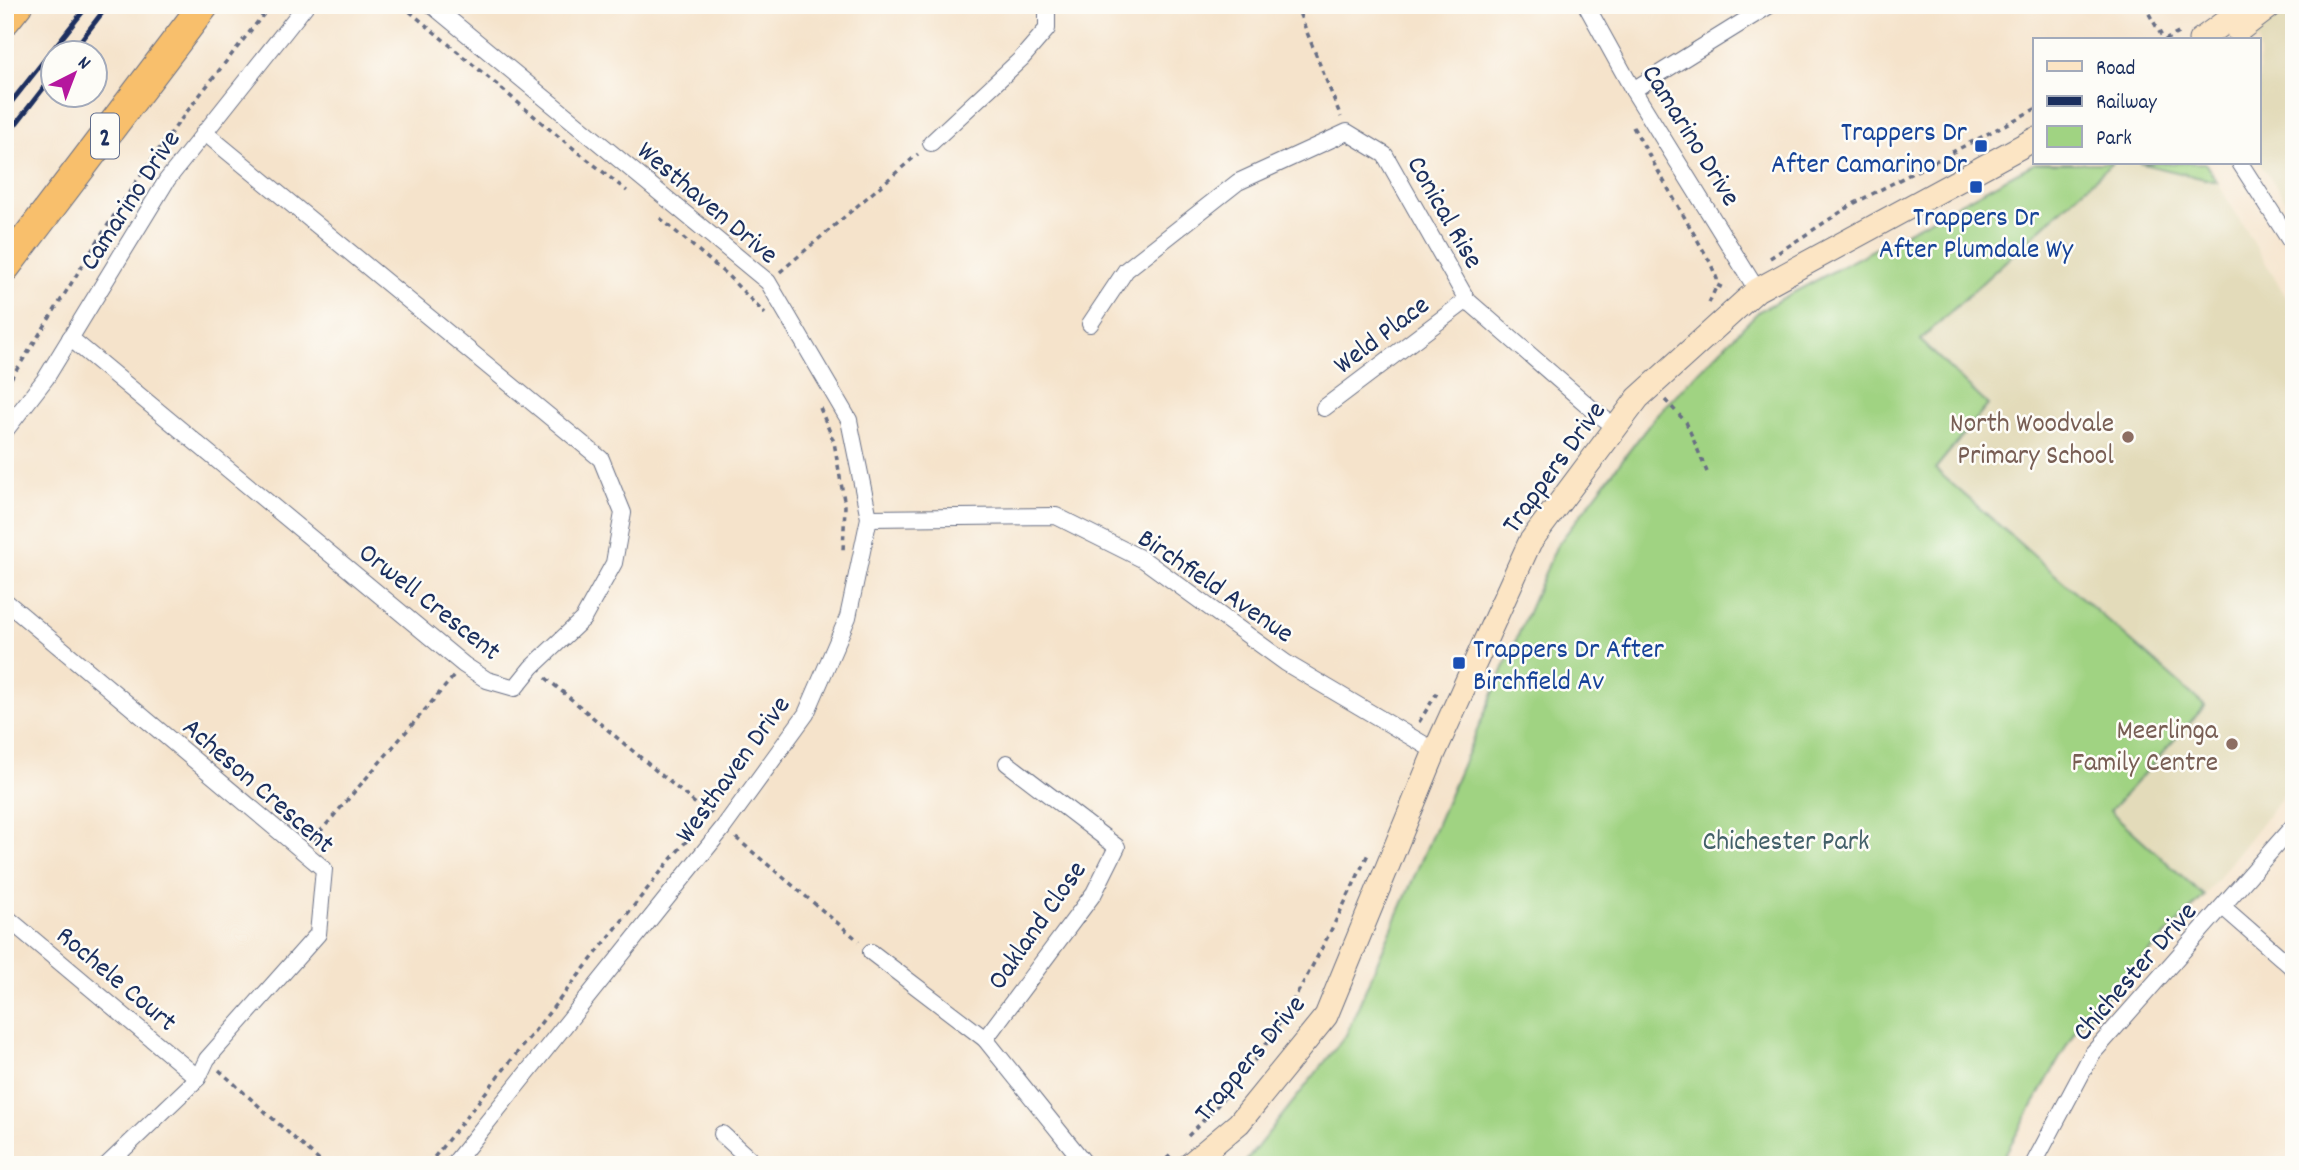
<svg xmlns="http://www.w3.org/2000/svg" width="2299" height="1170" font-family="Dekko,sans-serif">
  <rect width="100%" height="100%" fill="#fdfcf7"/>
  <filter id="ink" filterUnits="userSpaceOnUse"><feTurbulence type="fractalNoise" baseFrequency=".0143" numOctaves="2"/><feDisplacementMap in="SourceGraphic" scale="14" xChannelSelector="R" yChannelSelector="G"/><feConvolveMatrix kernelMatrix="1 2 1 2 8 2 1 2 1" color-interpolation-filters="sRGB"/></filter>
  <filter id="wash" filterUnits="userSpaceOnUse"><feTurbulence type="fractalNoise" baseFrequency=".00686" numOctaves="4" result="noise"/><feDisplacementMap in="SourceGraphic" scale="28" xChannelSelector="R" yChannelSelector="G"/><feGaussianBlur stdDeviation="1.57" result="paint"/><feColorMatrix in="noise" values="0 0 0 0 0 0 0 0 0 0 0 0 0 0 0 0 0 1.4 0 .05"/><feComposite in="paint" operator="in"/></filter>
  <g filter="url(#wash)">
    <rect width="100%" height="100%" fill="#f5e3cb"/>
    <g fill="#e3dbba">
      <path d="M2277,5H2294V212L2259,162V40H2233Z"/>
      <path d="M2112,163H2139L2217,182L2294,310V782L2204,896L2110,811L2205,706L1935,469L1919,340Z"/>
    </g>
    <g fill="#a0d382" stroke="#5e8170" stroke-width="2">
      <path d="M2035,163H2112L1920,340L1988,405L1935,469L2205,706L2110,811L2204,896L2078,1026L2004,1156L2002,1165H1243L1346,1035L1556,547L1658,413L1759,311Z"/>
      <path d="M2139,163H2205L2217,182Z"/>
    </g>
  </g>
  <g filter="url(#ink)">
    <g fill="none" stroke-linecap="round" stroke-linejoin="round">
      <defs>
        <g id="street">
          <path d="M432,5L768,282L849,420L869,518L848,617L806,714L723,828L453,1165"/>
          <path d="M1586,5L1633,90L1757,290"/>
          <path d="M1633,90L1770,5"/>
          <path d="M931,143L1021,59L1047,29V5"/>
          <path d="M2240,163L2294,247"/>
          <path d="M1090,324L1126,270L1238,182L1347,132L1385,155L1467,300L1599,415L1616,427"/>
          <path d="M70,338L464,665L487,680L515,688L532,667L583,619L614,563L623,513L601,459L204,132"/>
          <path d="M1324,408L1467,300"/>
          <path d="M5,431L46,378L167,180L306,5"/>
          <path d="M869,518L1056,516L1144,560L1286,663L1435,751"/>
          <path d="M5,601L324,869L318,934L207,1059L198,1078L107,1165"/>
          <path d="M2223,907L2294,969"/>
          <path d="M5,916L198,1078"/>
          <path d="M871,952L985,1039L1086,1165"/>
          <path d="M985,1039L1094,893L1117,847L1007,763"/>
          <path d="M722,1134L756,1165"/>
          <path d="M2033,1165L2092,1054L2294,825"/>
        </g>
        <g id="secondary">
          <path d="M2238,31L2272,5"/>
          <path d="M2200,40L2248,5"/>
          <path d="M1189,1165L1239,1123L1326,1016L1435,751L1530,542L1638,398L1757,290L2035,139"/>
        </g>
        <g id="highway">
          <path d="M5,20L17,5"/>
          <path d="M5,267L204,5"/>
        </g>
      </defs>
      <use href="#street" stroke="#676e84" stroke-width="18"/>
      <use href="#secondary" stroke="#676e84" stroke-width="25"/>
      <use href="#highway" stroke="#676e84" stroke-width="32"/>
      <g stroke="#676e84" stroke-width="3.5" stroke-dasharray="5 5" stroke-linecap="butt">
        <path d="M402,5L553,132L627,191"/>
        <path d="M1296,5L1341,117"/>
        <path d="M2144,5L2164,40"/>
        <path d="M2165,40L2182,31"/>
        <path d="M1633,127L1710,262L1717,279V285"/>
        <path d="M660,218L728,276L765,314"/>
        <path d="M1770,258L1853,204L2035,109"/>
        <path d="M780,272L918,154"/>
        <path d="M1709,303L1717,285L1725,289L1726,288"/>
        <path d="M5,387C51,319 92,247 138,179C179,119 226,62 271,5"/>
        <path d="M1665,400L1686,422L1707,472"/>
        <path d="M820,408L834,442L845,506L843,551"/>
        <path d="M546,678L709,815"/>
        <path d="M1419,722L1437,693"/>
        <path d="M736,838L859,941"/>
        <path d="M313,840L454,676"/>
        <path d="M219,1070L324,1165"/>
        <path d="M1188,1136C1222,1102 1254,1065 1279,1024C1313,969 1341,911 1369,852"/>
        <path d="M428,1165L671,859L712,811"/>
        <path d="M1159,1165L1171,1155"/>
      </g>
      <use href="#street" stroke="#fff" stroke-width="16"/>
      <use href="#secondary" stroke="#fce5c4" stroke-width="23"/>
      <use href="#highway" stroke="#f8bf6c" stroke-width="30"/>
      <g stroke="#1b2f5e" stroke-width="5">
        <path d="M72,52L108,5"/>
        <path d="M5,110L88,5"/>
        <path d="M5,138L52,77"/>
      </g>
    </g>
  </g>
  <g fill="#1a4fb4" stroke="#fdfcf7" stroke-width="2.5">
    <rect x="1974" y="139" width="14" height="14" rx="3.5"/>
    <rect x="1969" y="180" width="14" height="14" rx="3.5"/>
    <rect x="1452" y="656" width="14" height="14" rx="3.5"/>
  </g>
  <g fill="#8d6e63" stroke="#fdfcf7" stroke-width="2.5">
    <circle cx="2128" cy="437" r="7"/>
    <circle cx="2232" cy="744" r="7"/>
  </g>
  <g text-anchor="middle" stroke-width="5" stroke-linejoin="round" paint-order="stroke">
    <rect fill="#fdfcf7" stroke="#5f6c8c" stroke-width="2" x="91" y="113.5" width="28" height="45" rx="5"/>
    <g font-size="26" font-weight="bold" fill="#1b2f5e">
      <text x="105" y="145">2</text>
    </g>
    <g font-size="28" fill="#164399" stroke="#fdfcf7" text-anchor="end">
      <text x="1967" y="140">Trappers Dr<tspan x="1967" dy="32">After Camarino Dr</tspan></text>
      <text x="1976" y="225" text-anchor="middle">Trappers Dr<tspan x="1976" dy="32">After Plumdale Wy</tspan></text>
      <text x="1473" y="657" text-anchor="start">Trappers Dr After<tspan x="1473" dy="32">Birchfield Av</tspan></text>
    </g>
    <g font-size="28" fill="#1b2f5e" stroke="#fdfcf7">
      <text transform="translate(1693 134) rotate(58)" y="10">Camarino Drive</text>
      <text transform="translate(128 199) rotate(-57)" y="10">Camarino Drive</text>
      <text transform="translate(709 201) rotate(40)" y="10">Westhaven Drive</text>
      <text transform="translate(1447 211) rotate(60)" y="10">Conical Rise</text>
      <text transform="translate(1380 333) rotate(-37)" y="10">Weld Place</text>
      <text transform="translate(1552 466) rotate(-54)" y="10">Trappers Drive</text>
      <text transform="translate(1217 584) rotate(34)" y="10">Birchfield Avenue</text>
      <text transform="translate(431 600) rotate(38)" y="10">Orwell Crescent</text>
      <text transform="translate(731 768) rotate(-54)" y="10">Westhaven Drive</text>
      <text transform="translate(260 784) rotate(41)" y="10">Acheson Crescent</text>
      <text transform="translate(1035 924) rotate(-55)" y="10">Oakland Close</text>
      <text transform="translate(2133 970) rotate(-49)" y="10">Chichester Drive</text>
      <text transform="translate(118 977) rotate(40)" y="10">Rochele Court</text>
      <text transform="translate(1248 1057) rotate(-50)" y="10">Trappers Drive</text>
    </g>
    <g font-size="28" fill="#785e54" stroke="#fdfcf7" text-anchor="end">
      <text x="2114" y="431">North Woodvale<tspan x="2114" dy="32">Primary School</tspan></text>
      <text x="2218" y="738">Meerlinga<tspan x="2218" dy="32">Family Centre</tspan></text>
    </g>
    <g font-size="28" fill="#436069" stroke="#fdfcf7">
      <text x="1786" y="849">Chichester Park</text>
    </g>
  </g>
  <rect width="2299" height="1170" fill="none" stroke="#fdfcf7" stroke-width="28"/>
  <rect x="2033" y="38" width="228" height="126" fill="#fdfcf7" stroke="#a3aaba" stroke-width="2"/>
  <rect x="2047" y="61" width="35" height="10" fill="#fce5c4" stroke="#a3aaba" stroke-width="2"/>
  <text x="2096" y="74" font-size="21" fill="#1b2f5e">Road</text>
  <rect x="2047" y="96" width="35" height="10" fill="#1b2f5e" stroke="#a3aaba" stroke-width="2"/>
  <text x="2096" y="108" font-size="21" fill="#1b2f5e">Railway</text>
  <rect x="2047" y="126" width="35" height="21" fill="#a0d382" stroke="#a3aaba" stroke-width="2"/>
  <text x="2096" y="144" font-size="21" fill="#1b2f5e">Park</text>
  <g transform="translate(74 74) rotate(42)"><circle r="33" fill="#fdfcf7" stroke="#a3aaba" stroke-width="2"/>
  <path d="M0-5L12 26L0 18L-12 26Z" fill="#b5179e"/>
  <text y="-10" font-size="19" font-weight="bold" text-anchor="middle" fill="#1b2f5e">N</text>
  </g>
</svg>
